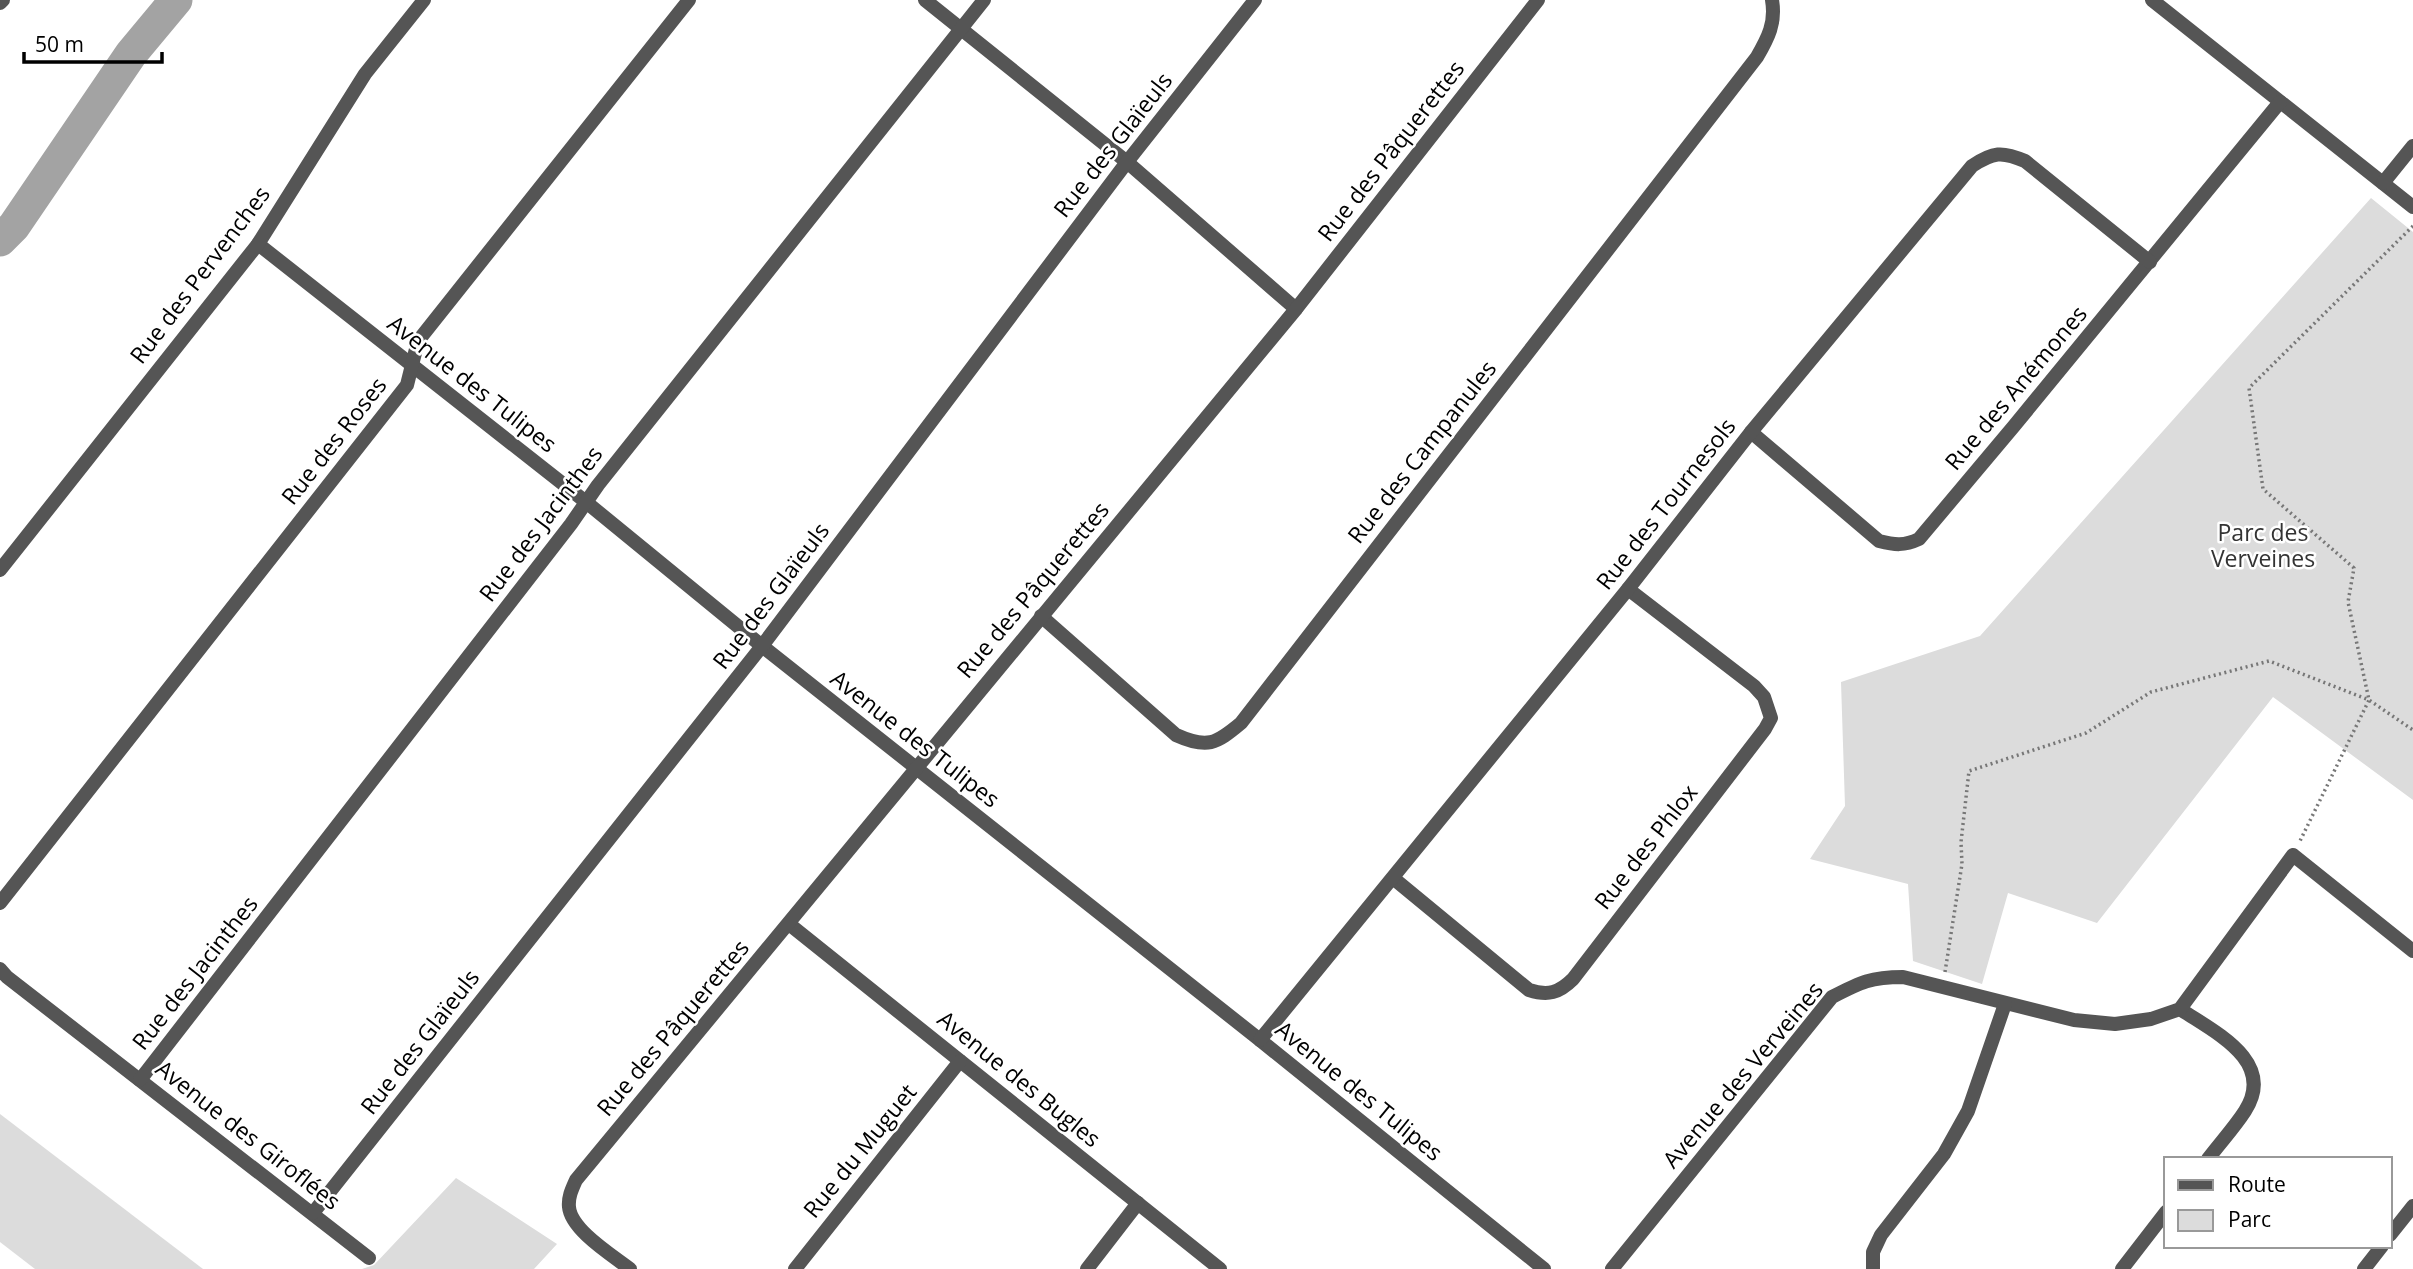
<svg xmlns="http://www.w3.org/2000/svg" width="2413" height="1269" font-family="'Open Sans',sans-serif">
  <rect width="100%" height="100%" fill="#fff"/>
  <g fill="#dcdcdc">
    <path d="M2371,198L2413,232V800L2273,697L2097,923L2008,893L1982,984L1913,961L1908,884L1810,859L1845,806L1841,682L1980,636Z"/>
    <path d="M0,1114L203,1269H35L0,1242Z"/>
    <path d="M456,1178L557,1244L534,1269H362L374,1265Z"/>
  </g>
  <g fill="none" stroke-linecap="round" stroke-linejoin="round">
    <path stroke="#a3a3a3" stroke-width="33" d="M0,240L14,226L131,54L176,0"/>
    <g stroke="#777" stroke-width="3.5" stroke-dasharray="2 3.5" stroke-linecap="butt">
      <path d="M2413,226L2249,388L2263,489L2354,568L2348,602L2369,700L2413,730"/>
      <path d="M1945,972L1962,864L1961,842L1969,771L2086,733L2151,692L2269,661L2369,700L2300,841"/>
    </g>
    <g stroke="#555" stroke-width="14">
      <path d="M925,0L1127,162L1296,309"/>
      <path d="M2152,0L2413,207"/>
      <path d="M2383,183L2413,146"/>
      <path d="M258,244L586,502L762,646L1260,1040L1544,1269"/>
      <path d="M1751,432L1879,541C1895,545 1904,546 1919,539L2014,426L2280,102"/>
      <path d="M0,570L258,244L365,74L424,0"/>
      <path d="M1041,616L1176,735C1207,749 1216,744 1241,723L1757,57C1768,38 1776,23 1772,0"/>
      <path d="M1393,878L1529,990C1548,996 1559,993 1573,979L1765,729L1771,718L1764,697L1754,686L1628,589"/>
      <path d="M0,903L407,385L418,341L689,0"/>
      <path d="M789,924L1220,1269"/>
      <path d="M0,969L7,977L369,1258"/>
      <path d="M2180,1009C2214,1032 2277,1061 2245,1111C2234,1128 2220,1143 2208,1159"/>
      <path d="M1260,1040L1628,589L1751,432L1972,166C1993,152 2002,151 2025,161L2150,262"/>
      <path d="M140,1080L571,524L598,485L984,0"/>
      <path d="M313,1213L762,646L1127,162L1255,0"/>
      <path d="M2390,1235L2413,1206"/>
      <path d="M630,1269C612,1255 571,1230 569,1207C568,1197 572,1189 576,1180L1296,309L1538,0"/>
      <path d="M795,1269L960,1061"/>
      <path d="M1087,1269L1138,1203"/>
      <path d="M1612,1269L1832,997C1861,982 1871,977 1903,977L2074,1020L2115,1024L2151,1019L2180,1009L2293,855L2413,951"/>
      <path d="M1873,1269V1252L1881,1235L1944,1154L1968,1111L2005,1004"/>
      <path d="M2122,1269L2166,1212"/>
      <path d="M2364,1269L2382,1246"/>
    </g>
    <path stroke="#555" stroke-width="14" d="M0,3L3,0"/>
  </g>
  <g text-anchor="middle" stroke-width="5" stroke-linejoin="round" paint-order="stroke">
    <g font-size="23" fill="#000" stroke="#fff">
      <text transform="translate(1113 145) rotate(-52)" y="8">Rue des Glaïeuls</text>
      <text transform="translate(1391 151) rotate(-52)" y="8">Rue des Pâquerettes</text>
      <text transform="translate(200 275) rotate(-53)" y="8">Rue des Pervenches</text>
      <text transform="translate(472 384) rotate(38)" y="8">Avenue des Tulipes</text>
      <text transform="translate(2016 388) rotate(-50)" y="8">Rue des Anémones</text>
      <text transform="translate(334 441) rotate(-52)" y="8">Rue des Roses</text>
      <text transform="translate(1422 452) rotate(-52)" y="8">Rue des Campanules</text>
      <text transform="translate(1666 504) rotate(-52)" y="8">Rue des Tournesols</text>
      <text transform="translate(541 524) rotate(-53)" y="8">Rue des Jacinthes</text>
      <text transform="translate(1033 590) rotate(-50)" y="8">Rue des Pâquerettes</text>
      <text transform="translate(771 596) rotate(-53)" y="8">Rue des Glaïeuls</text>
      <text transform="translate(915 739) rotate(38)" y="8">Avenue des Tulipes</text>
      <text transform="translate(1646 847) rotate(-52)" y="8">Rue des Phlox</text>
      <text transform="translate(195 973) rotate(-52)" y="8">Rue des Jacinthes</text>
      <text transform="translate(673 1028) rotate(-50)" y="8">Rue des Pâquerettes</text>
      <text transform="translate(420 1042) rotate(-52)" y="8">Rue des Glaïeuls</text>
      <text transform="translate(1743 1075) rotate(-50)" y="8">Avenue des Verveines</text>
      <text transform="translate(1019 1079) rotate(39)" y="8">Avenue des Bugles</text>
      <text transform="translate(1359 1091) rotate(39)" y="8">Avenue des Tulipes</text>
      <text transform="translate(248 1135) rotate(38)" y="8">Avenue des Giroflées</text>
      <text transform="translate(860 1151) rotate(-51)" y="8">Rue du Muguet</text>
    </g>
    <g font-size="23" fill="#333" stroke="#fff">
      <text x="2263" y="541">Parc des<tspan x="2263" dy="26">Verveines</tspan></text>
    </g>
  </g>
  <rect x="2164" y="1157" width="228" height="91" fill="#ffffff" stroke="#999999" stroke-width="2"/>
  <rect x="2178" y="1180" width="35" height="10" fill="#555555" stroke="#999999" stroke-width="2"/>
  <text x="2228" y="1192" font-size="21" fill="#000000">Route</text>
  <rect x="2178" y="1210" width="35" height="21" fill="#dcdcdc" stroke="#999999" stroke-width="2"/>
  <text x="2228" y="1227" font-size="21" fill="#000000">Parc</text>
  <path d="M24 52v10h138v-10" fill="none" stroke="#000000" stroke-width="3.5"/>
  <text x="35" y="52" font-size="21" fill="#000000" stroke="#ffffff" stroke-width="5" paint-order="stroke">50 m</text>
</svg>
